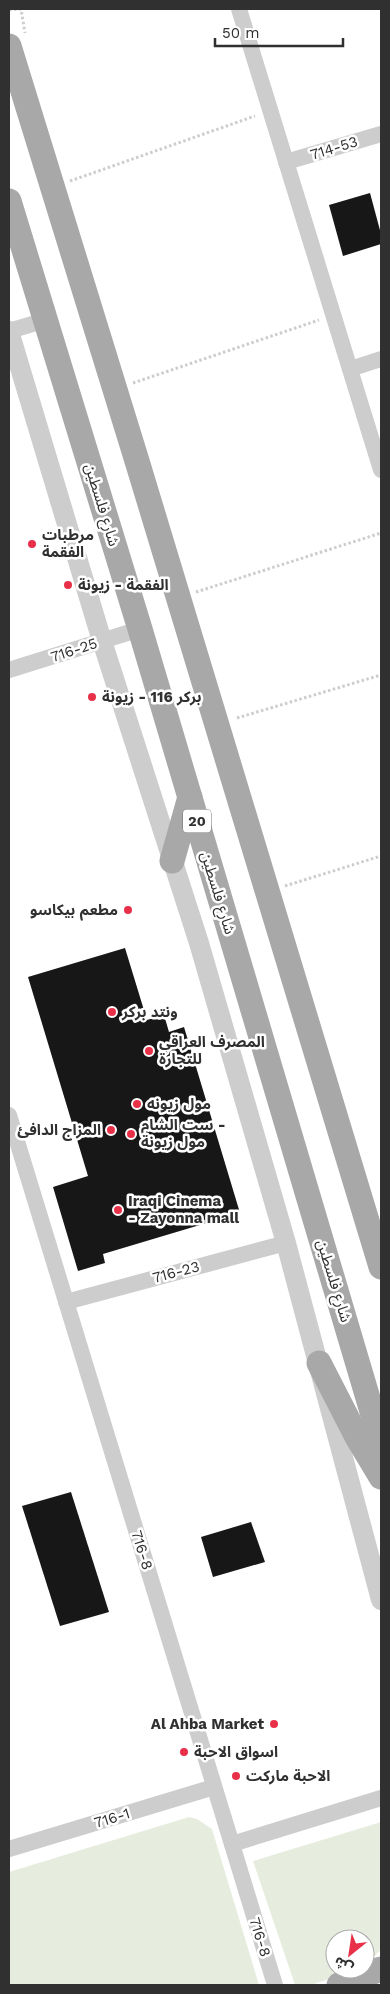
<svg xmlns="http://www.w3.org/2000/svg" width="390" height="1994" font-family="'Work Sans','Noto Sans Arabic',sans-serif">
  <rect width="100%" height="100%" fill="#fff"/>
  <g fill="#e7edde">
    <path d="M189,1817L197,1819L212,1829L259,1985H9V1872Z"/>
    <path d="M381,1822V1950L365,1964V1939H335V1969H359L311,1985H295L253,1861Z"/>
  </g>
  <g fill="#171717">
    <path d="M370,193L381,234V244L343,256L329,205Z"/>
    <path d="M125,948L147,1020L164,1015L169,1032L184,1027L240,1213L103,1254L105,1263L78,1271L53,1187L88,1176L28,977Z"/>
    <path d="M71,1492L109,1612L60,1626L22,1506Z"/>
    <path d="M251,1522L265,1562L213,1577L201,1537Z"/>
  </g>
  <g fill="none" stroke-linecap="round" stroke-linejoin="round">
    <g stroke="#cdcdcd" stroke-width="3" stroke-dasharray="2.5 2.5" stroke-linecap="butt">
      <path d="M9,10L21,9L25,33"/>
      <path d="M70,181L255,116"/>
      <path d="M133,383L319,320"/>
      <path d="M196,592L381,533"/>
      <path d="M237,718L381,675"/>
      <path d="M285,886L381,856"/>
    </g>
    <g stroke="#cdcdcd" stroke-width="16">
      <path d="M239,9L381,470"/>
      <path d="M286,162L381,134"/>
      <path d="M9,331L46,320"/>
      <path d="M350,369L381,359"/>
      <path d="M9,670L140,629"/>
      <path d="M9,1115L275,1985"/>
      <path d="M66,1302L286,1243"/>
      <path d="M232,1844L381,1798"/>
      <path d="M9,1849L214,1787"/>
    </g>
    <path stroke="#cdcdcd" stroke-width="20" d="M9,331L102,641L199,943L286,1243L381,1600"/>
    <g stroke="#a8a8a8" stroke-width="25">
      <path d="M9,46L137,461L381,1267"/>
      <path d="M9,201L140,629L381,1442"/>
      <path d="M172,861L190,797"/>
      <path d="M319,1363L357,1437L381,1477"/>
      <path d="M339,1985L381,1969"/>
    </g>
  </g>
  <g fill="#e93049" stroke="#fff" stroke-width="2">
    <circle cx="32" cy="544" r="5"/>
    <circle cx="68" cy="585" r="5"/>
    <circle cx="92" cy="697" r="5"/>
    <circle cx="128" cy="910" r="5"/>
    <circle cx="112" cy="1012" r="5"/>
    <circle cx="149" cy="1051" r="5"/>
    <circle cx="137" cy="1104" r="5"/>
    <circle cx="111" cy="1130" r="5"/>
    <circle cx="131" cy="1134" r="5"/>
    <circle cx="118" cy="1210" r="5"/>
    <circle cx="274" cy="1724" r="5"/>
    <circle cx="184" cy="1752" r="5"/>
    <circle cx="236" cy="1776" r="5"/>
  </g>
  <g text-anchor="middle" stroke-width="5" stroke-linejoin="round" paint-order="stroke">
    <rect fill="#fff" stroke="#6e6e6e" stroke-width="1" x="183" y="809.5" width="28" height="23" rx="4"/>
    <g font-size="14" font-weight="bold" fill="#303030">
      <text x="197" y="826">20</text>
    </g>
    <g font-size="15" fill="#303030" stroke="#fff">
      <text transform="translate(334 148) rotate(-17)" y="5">714-53</text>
      <text transform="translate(102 505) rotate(73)" y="5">شارع فلسطين</text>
      <text transform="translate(74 650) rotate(-18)" y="5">716-25</text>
      <text transform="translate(218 893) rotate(73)" y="5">شارع فلسطين</text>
      <text transform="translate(176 1272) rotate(-15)" y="5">716-23</text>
      <text transform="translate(334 1281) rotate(73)" y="5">شارع فلسطين</text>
      <text transform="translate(142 1550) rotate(73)" y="5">716-8</text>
      <text transform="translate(112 1818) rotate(-17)" y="5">716-1</text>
      <text transform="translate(260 1937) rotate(73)" y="5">716-8</text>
    </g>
    <g font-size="15" font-weight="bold" fill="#303030" stroke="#fff" text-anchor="start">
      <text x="42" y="540">مرطبات<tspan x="42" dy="17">الفقمة</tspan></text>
      <text x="78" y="590">الفقمة - زيونة</text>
      <text x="102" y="702">بركر 116 - زيونة</text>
      <text x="118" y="915" text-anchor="end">مطعم بيكاسو</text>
      <text x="122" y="1017">ونتد بركر</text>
      <text x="159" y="1047">المصرف العراقي<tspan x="159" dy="17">للتجارة</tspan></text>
      <text x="147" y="1109">مول زيونه</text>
      <text x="141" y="1130">ست الشام -<tspan x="141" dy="17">مول زيونة</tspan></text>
      <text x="101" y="1135" text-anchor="end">المزاج الدافئ</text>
      <text x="128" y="1206">Iraqi Cinema<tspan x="128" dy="17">- Zayonna mall</tspan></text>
      <text x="264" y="1729" text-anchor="end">Al Ahba Market</text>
      <text x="194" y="1757">اسواق الاحبة</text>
      <text x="246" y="1781">الاحبة ماركت</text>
    </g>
  </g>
  <rect width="390" height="1994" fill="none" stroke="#303030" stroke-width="20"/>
  <g transform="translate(350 1954) rotate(210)"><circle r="24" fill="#ffffff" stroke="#acacac"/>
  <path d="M0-4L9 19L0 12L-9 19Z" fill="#e93049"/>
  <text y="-8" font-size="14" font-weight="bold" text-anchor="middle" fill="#303030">ش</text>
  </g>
  <path d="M215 38v8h128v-8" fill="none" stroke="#303030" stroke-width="2.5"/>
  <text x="222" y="38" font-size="15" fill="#303030" stroke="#ffffff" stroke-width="4" paint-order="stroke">50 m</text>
</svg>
